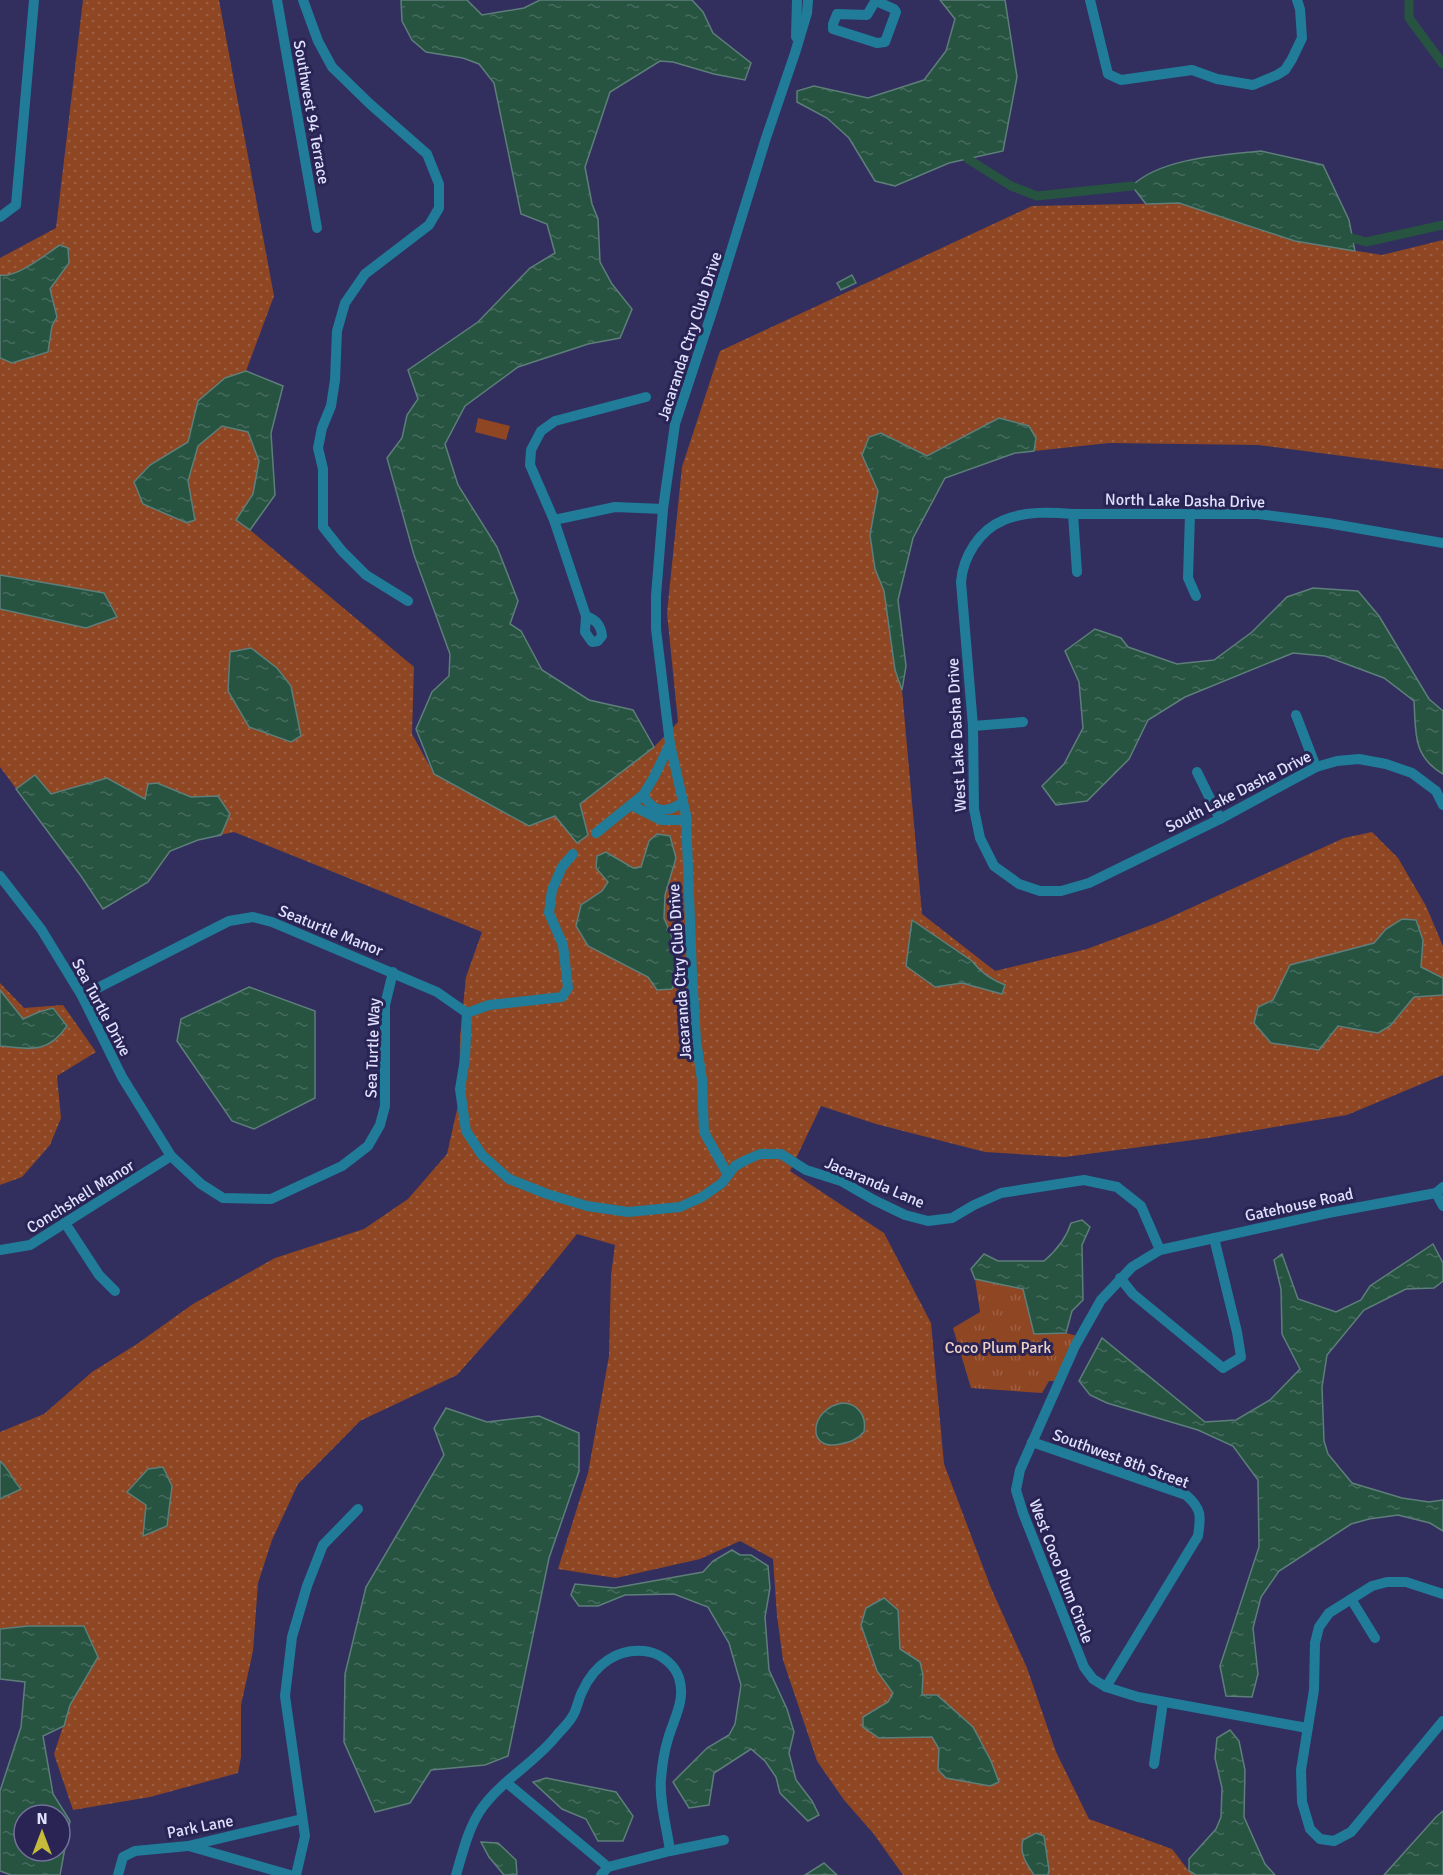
<svg xmlns="http://www.w3.org/2000/svg" width="1443" height="1875" font-family="Signika,sans-serif">
  <defs>
    <pattern id="grass-dots" width="8" height="8" patternUnits="userSpaceOnUse" patternTransform="scale(1.5)"><rect width="8" height="8" fill="#8f4623"/><path d="M2 2h.1M6 6h.1" fill="none" stroke="#9e6044" stroke-width="1.8" stroke-linecap="round"/></pattern>
    <pattern id="park-tufts" width="24" height="20" patternUnits="userSpaceOnUse" patternTransform="scale(1.5)"><rect width="24" height="20" fill="#8f4623"/><path d="M3 7l-1-3M5 7V3M7 7l1-3M15 17l-1-3M17 17v-4M19 17l1-3" fill="none" stroke="#9e6044"/></pattern>
    <pattern id="water-ripples" width="26" height="14" patternUnits="userSpaceOnUse" patternTransform="scale(1.5)"><rect width="26" height="14" fill="#275341"/><path d="M2 4q2-2 4 0t4 0M15 11q2-2 4 0t4 0" fill="none" stroke="#466b5e"/></pattern>
  </defs>
  <rect width="100%" height="100%" fill="#322f5f"/>
  <g fill="url(#grass-dots)">
    <path d="M83,0H219L274,296L246,371L283,386L271,433L275,495L250,530L414,667L412,734L434,774L555,816L588,834L580,804L654,747L678,722L667,613L682,467L720,351L1032,206L1179,203L1295,241L1382,255L1443,240V469L1258,445L1109,443L1015,453L945,478L913,538L898,600L906,666L902,690L922,914L995,971L1087,949L1162,921L1344,838L1372,832L1398,858L1426,906L1443,946V1075L1347,1115L1208,1138L1065,1157L985,1152L876,1124L821,1106L790,1171L884,1233L931,1323L944,1464L991,1588L1027,1668L1056,1752L1089,1819L1172,1849L1189,1871L1196,1875H903L873,1833L844,1800L817,1761L783,1660L777,1616L773,1559L740,1541L700,1559L616,1578L558,1569L588,1473L609,1356L611,1275L615,1245L577,1234L527,1296L457,1375L360,1421L298,1484L272,1540L258,1583L253,1651L241,1705V1757L238,1773L150,1797L73,1810L54,1754L70,1705L98,1657L83,1626H28L0,1629V1432L44,1414L92,1372L137,1344L193,1304L275,1258L364,1229L408,1199L447,1154L459,1101L460,1037L466,977L482,932L234,832L198,840L170,851L148,882L103,909L81,876L0,767V258L56,228Z"/>
    <path d="M0,983L24,1008L63,1005L96,1052L57,1076L61,1118L50,1145L22,1177L0,1185Z"/>
  </g>
  <path fill="url(#park-tufts)" d="M975,1279L1023,1289L1034,1334L1066,1333L1077,1336L1056,1381H1049L1042,1393L971,1388L953,1328L980,1312Z"/>
  <path fill="#8f4623" d="M478,418L510,426L506,440L475,432Z"/>
  <g fill="url(#water-ripples)" stroke="#5e7e7a" stroke-width="1.5" fill-rule="evenodd">
    <path d="M401,0H467L482,15L524,8L540,0H692L703,12L713,33L751,63L745,80L714,74L673,62L660,61L610,92L585,167L592,204L598,219L600,262L612,284L632,309L620,338L588,344L518,367L465,406L445,444L458,485L497,547L518,601L510,624L521,631L542,670L589,700L633,710L654,747L580,804L588,835L577,843L555,816L529,826L434,774L416,729L432,692L449,676L450,654L414,555L387,458L402,438L407,415L418,399L408,370L478,322L530,268L555,253L547,224L521,214L494,83L479,64L463,58L426,52L412,40L402,21Z"/>
    <path d="M940,0H1005L1017,77L1003,151L949,163L895,186L875,181L849,138L827,118L797,102V91L814,86L868,98L924,80L946,51L955,19Z"/>
    <path d="M1261,151L1323,165L1349,220L1355,251L1295,241L1179,203L1146,204L1132,186C1160,158 1223,155 1261,151Z"/>
    <path d="M60,245L68,248L69,263L50,289L57,317L52,326L48,352L12,363L0,358V275C16,279 46,254 60,245Z"/>
    <path d="M852,275L856,283L841,290L837,283Z"/>
    <path d="M246,371L283,386L271,433L275,495L250,530L236,520L253,494L259,461L248,432L222,426L198,446L188,481L195,520L187,523L143,504L134,482L150,465L188,442L198,401L225,378Z"/>
    <path d="M999,418L1029,426L1036,438L1034,451L1015,453L945,478L913,538L898,600L906,666L902,690L895,670L884,591L875,569L870,535L878,491L862,455L869,437L881,433L927,456Z"/>
    <path d="M0,575L104,593L117,617L86,628L0,609Z"/>
    <path d="M1313,588L1358,591L1379,616L1429,699L1443,711V774C1412,756 1416,732 1414,701L1384,678L1325,656L1293,653L1185,697L1148,720L1129,759L1087,801L1056,805L1042,786L1064,764L1083,728L1079,682L1065,651L1095,629L1121,638L1128,647L1177,664L1214,660L1252,632L1287,597Z"/>
    <path d="M251,648L277,668L291,686L301,736L291,742L249,727L228,691L230,652Z"/>
    <path d="M35,775L51,794L107,778L145,799L148,784L157,783L191,797L218,796L230,814L221,835L198,840L170,851L148,882L103,909L81,876L16,789Z"/>
    <path d="M657,834L670,836L676,858L665,895L664,918L678,951L679,967L672,989L657,990L648,977L588,946L576,926L581,905L602,891L608,882L596,868L597,856L606,852L633,868L641,867L649,841Z"/>
    <path d="M1402,919L1416,920L1423,940L1421,967L1443,978V995L1414,997L1390,1026L1378,1033L1338,1026L1319,1050L1271,1043L1254,1023L1258,1007L1273,1000L1290,965L1374,943L1386,929Z"/>
    <path d="M912,920L972,961C981,973 992,980 1005,985L1002,994L962,983L935,987L906,966Z"/>
    <path d="M249,987L315,1011V1098L254,1129L232,1121L177,1041L181,1019Z"/>
    <path d="M0,990L23,1019L39,1012L53,1008L67,1026C48,1054 30,1049 0,1046Z"/>
    <path d="M1082,1220L1090,1227L1082,1245L1083,1300L1072,1311L1066,1333L1034,1334L1023,1289L975,1279L971,1269L984,1254L998,1261H1044C1057,1250 1066,1239 1071,1223Z"/>
    <path d="M1433,1244L1443,1263V1281L1434,1288L1406,1289L1364,1310L1327,1355L1322,1387L1324,1441L1328,1454L1352,1483L1402,1498L1429,1502L1443,1500V1531L1430,1523L1398,1515L1369,1519L1351,1524L1279,1571L1261,1597L1253,1628L1258,1674L1252,1697L1226,1696L1220,1666L1259,1547L1258,1480L1233,1446L1198,1430L1107,1403L1090,1395L1079,1381L1102,1338L1205,1422L1236,1420L1270,1400L1300,1369L1282,1334L1281,1289L1274,1260L1282,1254L1298,1299L1336,1312L1361,1300L1370,1286Z"/>
    <path d="M842,1403C858,1403 867,1416 864,1432C857,1440 850,1442 840,1444C806,1452 809,1409 842,1403Z"/>
    <path d="M446,1408L487,1422L539,1416L579,1433V1471L549,1558L508,1756L485,1765L431,1770L410,1803L375,1812L344,1742L345,1674L366,1587L444,1455L434,1428Z"/>
    <path d="M0,1461C8,1467 13,1481 21,1489L0,1499Z"/>
    <path d="M163,1467L172,1486L167,1526L143,1536L146,1505L127,1492L148,1469Z"/>
    <path d="M732,1550L740,1555H751L768,1566L770,1588L765,1617L769,1670L787,1709L794,1732L789,1753L796,1780L812,1801L819,1815L808,1821L780,1793L776,1777L765,1761L751,1749L714,1773L709,1805L689,1808L673,1782L707,1748L729,1735L735,1724L741,1685L729,1643L708,1607L674,1594L625,1595L598,1606H579L571,1595L575,1584L614,1588L703,1572L713,1561Z"/>
    <path d="M884,1598L898,1610L900,1649L920,1662L923,1675L922,1695H937L973,1727L991,1761L999,1782L990,1786L946,1778L938,1770L939,1749L932,1737L879,1738L863,1727V1717L888,1702L893,1693L877,1671L861,1625L866,1608Z"/>
    <path d="M28,1626H84L98,1657L70,1705L64,1726L43,1736L53,1794L70,1821L60,1875H11L0,1871V1791L21,1727L25,1682L0,1679V1629ZM24,1815H60V1851H24Z"/>
    <path d="M1230,1730L1239,1741L1245,1770L1244,1817L1265,1864L1275,1875H1196L1189,1871V1859L1216,1829L1221,1817L1222,1788L1215,1758L1217,1738Z"/>
    <path d="M546,1778L616,1792L633,1816L623,1841H598L586,1819L562,1809L533,1782Z"/>
    <path d="M1443,1811V1875H1384L1436,1817Z"/>
    <path d="M1036,1833L1044,1836L1049,1870L1048,1875H1034C1027,1864 1019,1854 1023,1840Z"/>
    <path d="M481,1842L498,1843L516,1860L517,1875H504L489,1857Z"/>
    <path d="M824,1863L837,1875H805Z"/>
  </g>
  <g fill="none" stroke-linecap="round" stroke-linejoin="round">
    <g stroke="#275341" stroke-width="9">
      <path d="M1409,0V18L1443,64"/>
      <path d="M968,159L1011,186L1037,196L1132,186"/>
      <path d="M1352,238L1366,242L1443,225"/>
    </g>
    <g stroke="#207c99" stroke-width="10">
      <path d="M277,0L317,228"/>
      <path d="M303,0L318,41L332,67L370,104L427,154L439,184V208L429,225L365,274L345,303L337,331L335,380L331,406L322,428L318,448L323,469V527L342,551L366,575L408,601"/>
      <path d="M1090,0L1108,74L1121,80L1192,70L1217,79L1253,85L1277,75L1285,70L1292,59L1302,38L1300,9L1297,0"/>
      <path d="M876,1L894,9L896,12L885,42L877,43L833,29V24L837,14L867,15L876,0"/>
      <path d="M796,37L797,0"/>
      <path d="M0,217L16,205L34,0"/>
      <path d="M1073,514L1077,572"/>
      <path d="M1190,514L1188,578L1196,596"/>
      <path d="M554,520L615,507L663,509"/>
      <path d="M1443,543L1327,523L1258,514H1073C1050,512 1025,511 1004,520C979,530 963,557 961,582L973,726L974,809L980,838L994,866L1019,884L1040,891H1061L1089,883L1220,819L1316,767L1337,761L1359,759L1386,764L1412,773L1436,791L1443,805"/>
      <path d="M586,616C596,620 601,625 602,636L598,641L592,642L585,632L586,616L554,520L530,465L531,450L541,431L555,421L646,397"/>
      <path d="M1296,715L1316,767"/>
      <path d="M973,726L1023,722"/>
      <path d="M1197,772L1220,819"/>
      <path d="M643,795C654,813 666,814 683,802"/>
      <path d="M631,805L661,820H687"/>
      <path d="M596,833L643,795L654,777L670,744"/>
      <path d="M573,854L562,867L552,890L549,913L563,945L568,988L562,997L489,1005L467,1013L465,1059L460,1089L466,1131L482,1155L509,1179L547,1194L587,1206L628,1212L680,1207L702,1197L722,1183L735,1166L746,1160L760,1154H781L806,1170L841,1181L874,1200L905,1215L928,1221L952,1218L974,1205L1001,1193L1084,1180L1117,1187L1141,1206L1160,1250"/>
      <path d="M0,876L41,929L82,996L122,1077L171,1156L201,1184L223,1198L271,1199L342,1166L368,1146L380,1125L385,1106V1005L393,972"/>
      <path d="M82,996L229,921L253,917L272,922L437,992L467,1013"/>
      <path d="M728,1175L704,1132L702,1080L696,1040L692,973L686,815L670,744L656,629V596L663,509L675,424L715,303L766,138L795,53L807,13L808,0"/>
      <path d="M1436,1193L1443,1206"/>
      <path d="M65,1223L99,1275L115,1291"/>
      <path d="M0,1250L30,1245L171,1156"/>
      <path d="M1120,1278L1133,1294L1223,1368L1241,1357L1237,1332L1214,1238"/>
      <path d="M1032,1442L1186,1495C1202,1509 1201,1516 1198,1536L1106,1687"/>
      <path d="M1443,1594L1406,1582H1387L1372,1586L1329,1613L1319,1627L1315,1643L1314,1690L1301,1770L1302,1802L1310,1829L1320,1839L1334,1841L1351,1832L1443,1721"/>
      <path d="M1351,1599L1375,1638"/>
      <path d="M1307,1728L1138,1697L1106,1687L1093,1679L1084,1667L1023,1513L1016,1490L1020,1470L1075,1346L1101,1300L1132,1267L1160,1250L1328,1213L1436,1193L1443,1187"/>
      <path d="M1154,1764L1163,1702"/>
      <path d="M507,1783L608,1867"/>
      <path d="M189,1846L290,1875"/>
      <path d="M670,1851L724,1840"/>
      <path d="M118,1875L123,1857L135,1851L188,1846L302,1819"/>
      <path d="M296,1875L305,1836L285,1696L292,1637L307,1586L323,1545L358,1509"/>
      <path d="M456,1875C463,1852 468,1828 482,1808C502,1780 536,1762 557,1735C562,1729 568,1724 572,1717C577,1710 578,1700 582,1692C594,1665 618,1646 650,1652C662,1655 675,1665 679,1678C686,1700 674,1718 668,1739C664,1752 662,1766 661,1779C659,1802 667,1828 670,1851L608,1867L601,1875"/>
    </g>
  </g>
  <g text-anchor="middle" stroke-width="6" stroke-linejoin="round" paint-order="stroke">
    <g font-size="16" fill="#e0e1ff" stroke="#292453">
      <text transform="translate(312 112) rotate(80)" y="6">Southwest 94 Terrace</text>
      <text transform="translate(689 336) rotate(-72)" y="6">Jacaranda Ctry Club Drive</text>
      <text transform="translate(1185 500) rotate(1)" y="6">North Lake Dasha Drive</text>
      <text transform="translate(956 735) rotate(-93)" y="6">West Lake Dasha Drive</text>
      <text transform="translate(1238 791) rotate(-27)" y="6">South Lake Dasha Drive</text>
      <text transform="translate(331 930) rotate(22)" y="6">Seaturtle Manor</text>
      <text transform="translate(679 972) rotate(-94)" y="6">Jacaranda Ctry Club Drive</text>
      <text transform="translate(102 1007) rotate(62)" y="6">Sea Turtle Drive</text>
      <text transform="translate(372 1048) rotate(-88)" y="6">Sea Turtle Way</text>
      <text transform="translate(875 1182) rotate(23)" y="6">Jacaranda Lane</text>
      <text transform="translate(80 1196) rotate(-32)" y="6">Conchshell Manor</text>
      <text transform="translate(1299 1204) rotate(-12)" y="6">Gatehouse Road</text>
      <text transform="translate(1121 1458) rotate(20)" y="6">Southwest 8th Street</text>
      <text transform="translate(1062 1571) rotate(69)" y="6">West Coco Plum Circle</text>
      <text transform="translate(200 1826) rotate(-11)" y="6">Park Lane</text>
    </g>
    <g font-size="16" fill="#efd3c7" stroke="#292453">
      <text x="998" y="1353">Coco Plum Park</text>
    </g>
  </g>
  <g transform="translate(42 1833)"><circle r="28" fill="#292453" stroke="#727098" stroke-width="1.5"/>
  <path d="M0-4.5L10 22L0 15L-10 22Z" fill="#c7bb3c"/>
  <text y="-9" font-size="16" font-weight="bold" text-anchor="middle" fill="#e0e1ff">N</text>
  </g>
</svg>
